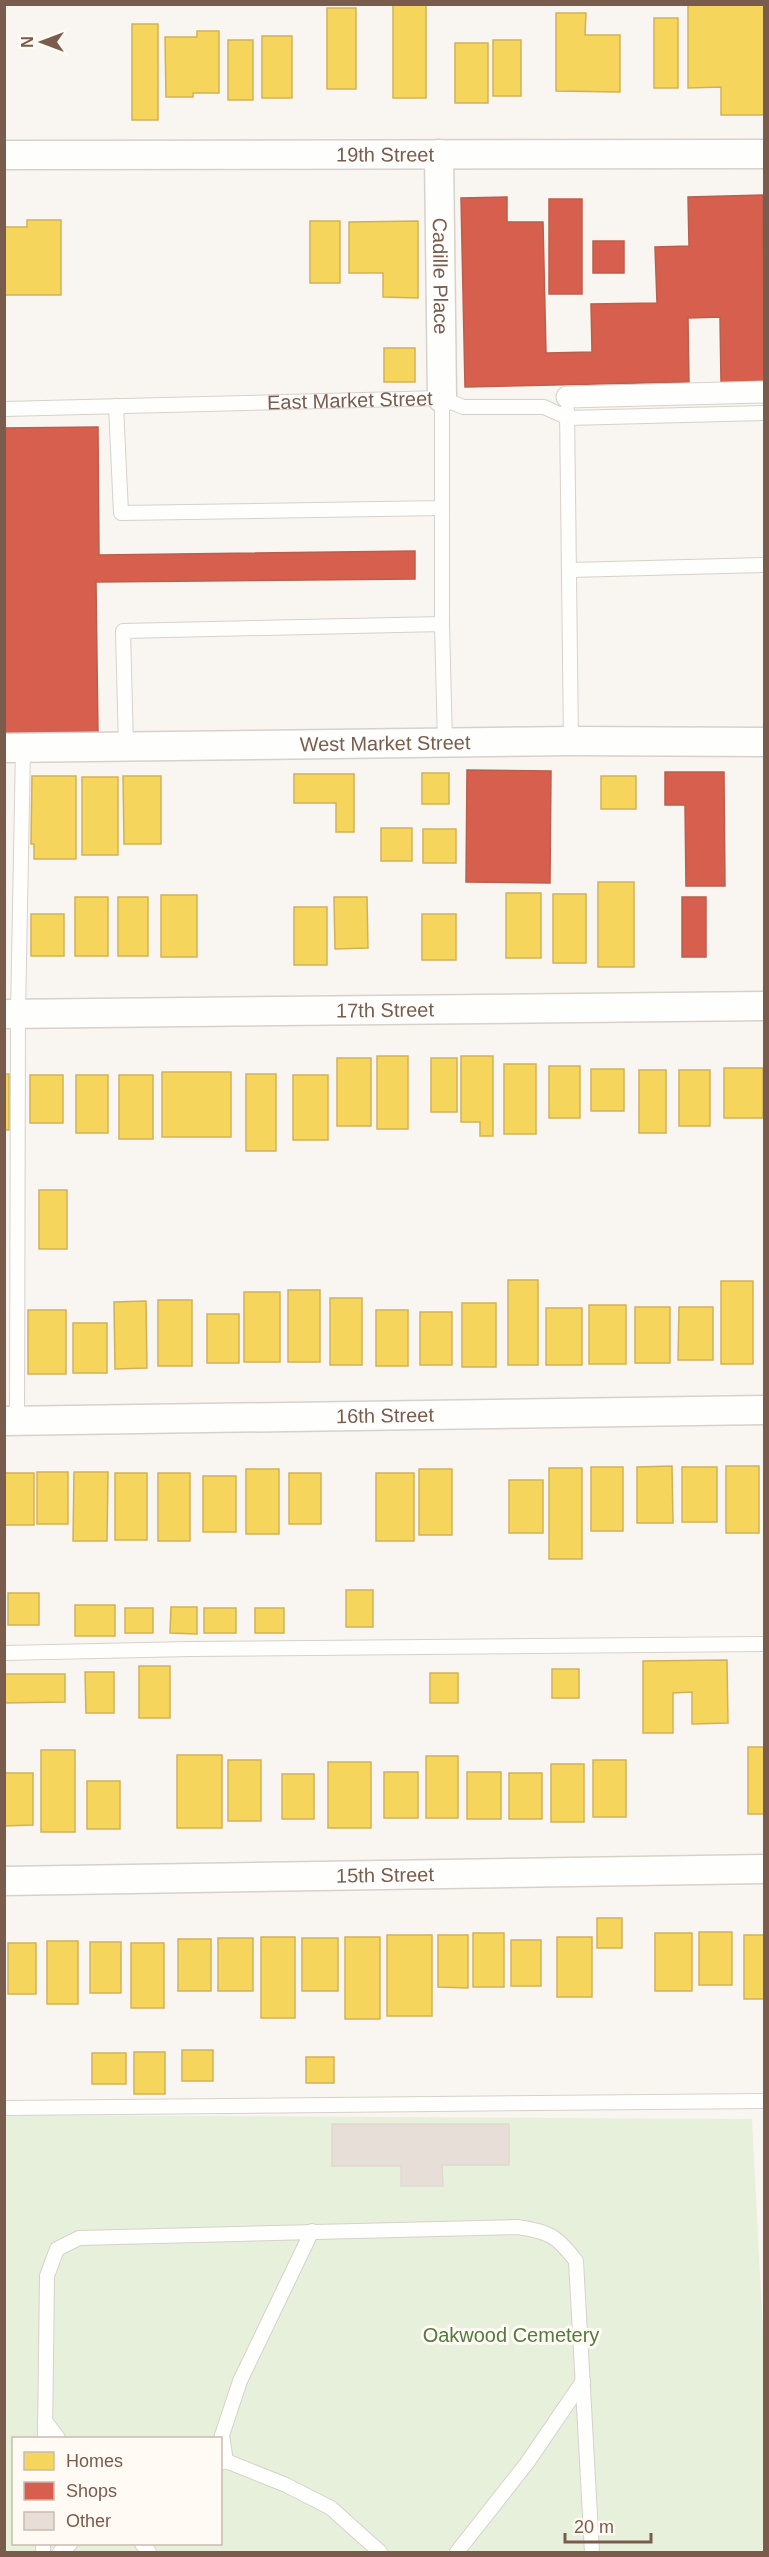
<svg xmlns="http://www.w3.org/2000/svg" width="769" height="2557" font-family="Arial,sans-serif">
  <rect width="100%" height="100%" fill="#f9f5f0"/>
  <path fill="#e7f0db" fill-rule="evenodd" d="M5,2115L752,2119L764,2354V2552H5ZM14,2438H220V2544H14Z"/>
  <g fill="#f6d55c" stroke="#d1b158" stroke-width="1.5">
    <rect x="393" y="4" width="33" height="94"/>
    <path d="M764,4V115H721V87L688,88V5Z"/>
    <rect x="327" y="8" width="29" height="81"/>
    <path d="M556,13H586L585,35H620V92L556,91Z"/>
    <rect x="654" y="18" width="24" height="70"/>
    <rect x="132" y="24" width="26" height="96"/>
    <path d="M197,31H219V93H193V97H166L165,37H197Z"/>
    <rect x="262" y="36" width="30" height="62"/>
    <rect x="228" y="40" width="25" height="60"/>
    <rect x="493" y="40" width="28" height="56"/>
    <rect x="455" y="43" width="33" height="60"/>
    <path d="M27,220H61V295H4V227H27Z"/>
    <rect x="310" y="221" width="30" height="62"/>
    <path d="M418,221V298L383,297V273H349V222Z"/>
    <rect x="384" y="348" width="31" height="34"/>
    <rect x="422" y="773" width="27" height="31"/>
    <path d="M294,774H354V832H336V803H294Z"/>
    <path d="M32,776H76V859H34V844H31Z"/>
    <path d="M123,776H161V844H124Z"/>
    <rect x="601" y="776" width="35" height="33"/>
    <rect x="82" y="777" width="36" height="78"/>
    <rect x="381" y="828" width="31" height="33"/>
    <rect x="423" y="829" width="33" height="34"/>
    <rect x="598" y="882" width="36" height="85"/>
    <rect x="506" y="893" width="35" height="65"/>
    <rect x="553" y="894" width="33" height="69"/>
    <rect x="161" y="895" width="36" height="62"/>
    <rect x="75" y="897" width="33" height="59"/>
    <rect x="118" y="897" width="30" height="59"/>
    <path d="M334,897H367L368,948L335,949Z"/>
    <rect x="294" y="907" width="33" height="58"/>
    <rect x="31" y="914" width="33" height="42"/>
    <rect x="422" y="914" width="34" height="46"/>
    <rect x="377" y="1056" width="31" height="73"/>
    <path d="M461,1056H493V1136H480V1122H461Z"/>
    <rect x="337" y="1058" width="34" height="68"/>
    <rect x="431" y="1058" width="26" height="54"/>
    <rect x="504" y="1064" width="32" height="70"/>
    <rect x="549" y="1066" width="31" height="52"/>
    <rect x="724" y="1068" width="39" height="50"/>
    <rect x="591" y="1069" width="33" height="42"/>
    <rect x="639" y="1070" width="27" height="63"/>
    <rect x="679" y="1070" width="31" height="56"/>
    <rect x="162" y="1072" width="69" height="65"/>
    <rect x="4" y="1074" width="5" height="56"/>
    <rect x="246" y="1074" width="30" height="77"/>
    <rect x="30" y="1075" width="33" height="48"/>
    <rect x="76" y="1075" width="32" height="58"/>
    <rect x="119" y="1075" width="34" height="64"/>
    <rect x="293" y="1075" width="35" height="65"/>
    <rect x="39" y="1190" width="28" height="59"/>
    <rect x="508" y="1280" width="30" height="85"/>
    <rect x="721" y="1281" width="32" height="83"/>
    <rect x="288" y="1290" width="32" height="72"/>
    <rect x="244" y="1292" width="36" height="70"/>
    <rect x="330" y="1298" width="32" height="67"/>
    <rect x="158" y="1300" width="34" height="66"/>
    <path d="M146,1301L147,1368L115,1369L114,1302Z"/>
    <rect x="462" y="1303" width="34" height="64"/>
    <rect x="589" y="1305" width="37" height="59"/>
    <rect x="635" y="1307" width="35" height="56"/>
    <path d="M679,1307H713V1360H678Z"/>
    <rect x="546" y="1308" width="36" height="57"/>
    <rect x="28" y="1310" width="38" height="64"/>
    <rect x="376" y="1310" width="32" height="56"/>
    <rect x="420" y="1312" width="32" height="53"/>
    <rect x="207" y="1314" width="32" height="49"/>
    <rect x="73" y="1323" width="34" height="50"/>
    <path d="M672,1466L673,1523H637V1467Z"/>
    <rect x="726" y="1466" width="33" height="67"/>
    <rect x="591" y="1467" width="32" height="64"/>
    <rect x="682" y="1467" width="35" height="55"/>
    <rect x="549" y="1468" width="33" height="91"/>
    <rect x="246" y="1469" width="33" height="65"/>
    <rect x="419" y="1469" width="33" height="66"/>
    <rect x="37" y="1472" width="31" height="52"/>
    <path d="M74,1472H108L107,1541H73Z"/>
    <rect x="4" y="1473" width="30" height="52"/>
    <rect x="115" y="1473" width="32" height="67"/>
    <rect x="158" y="1473" width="32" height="68"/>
    <rect x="289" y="1473" width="32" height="51"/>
    <rect x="376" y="1473" width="38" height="68"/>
    <rect x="203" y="1476" width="33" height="56"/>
    <rect x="509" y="1480" width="34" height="53"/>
    <rect x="346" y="1590" width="27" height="37"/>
    <rect x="8" y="1593" width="31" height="32"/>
    <rect x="75" y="1605" width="40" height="31"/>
    <path d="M171,1607H197V1634L170,1633Z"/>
    <rect x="125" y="1608" width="28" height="25"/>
    <rect x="204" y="1608" width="32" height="25"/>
    <rect x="255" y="1608" width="29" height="25"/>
    <path d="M727,1660L728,1723L692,1724V1692L673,1693V1733H643V1661Z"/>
    <rect x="139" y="1666" width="31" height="52"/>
    <rect x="552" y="1669" width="27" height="29"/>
    <path d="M85,1672H114V1713H86Z"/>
    <rect x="430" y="1673" width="28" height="30"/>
    <path d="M4,1674H65V1702L4,1703Z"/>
    <rect x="748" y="1747" width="16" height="67"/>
    <rect x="41" y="1750" width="34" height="82"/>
    <rect x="177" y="1755" width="45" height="73"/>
    <rect x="426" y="1756" width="32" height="62"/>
    <rect x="228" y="1760" width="33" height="61"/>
    <rect x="593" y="1760" width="33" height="57"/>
    <rect x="328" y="1762" width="43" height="66"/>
    <rect x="551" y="1764" width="33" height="58"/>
    <rect x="384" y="1772" width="34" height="46"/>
    <rect x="467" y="1772" width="34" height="47"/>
    <path d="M4,1773H33V1825L4,1826Z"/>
    <rect x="509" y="1773" width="33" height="46"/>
    <rect x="282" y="1774" width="32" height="45"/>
    <rect x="87" y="1781" width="33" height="48"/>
    <rect x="597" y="1918" width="25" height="30"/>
    <rect x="699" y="1932" width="33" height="53"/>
    <rect x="473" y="1933" width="31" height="54"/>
    <rect x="655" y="1933" width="37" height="58"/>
    <rect x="387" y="1935" width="45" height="81"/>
    <path d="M438,1935H468V1988L438,1987Z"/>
    <rect x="744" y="1935" width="20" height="64"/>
    <rect x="261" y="1937" width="34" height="81"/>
    <rect x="345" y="1937" width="35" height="82"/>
    <rect x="557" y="1937" width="35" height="60"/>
    <rect x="218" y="1938" width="35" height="53"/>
    <rect x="302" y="1938" width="36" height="53"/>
    <rect x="178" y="1939" width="33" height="52"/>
    <rect x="511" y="1940" width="30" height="46"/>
    <rect x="47" y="1941" width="31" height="63"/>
    <rect x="90" y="1942" width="31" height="51"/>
    <rect x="8" y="1943" width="28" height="51"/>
    <rect x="131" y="1943" width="33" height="65"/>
    <rect x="182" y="2050" width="31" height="31"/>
    <rect x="134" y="2052" width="31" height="42"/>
    <rect x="92" y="2053" width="34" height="31"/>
    <rect x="306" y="2057" width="28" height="26"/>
  </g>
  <g fill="#d6604d" stroke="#ba5f4d" stroke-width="1.5">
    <path d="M763,195L764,381L721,382L720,317L688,318L689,382L465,387L461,198L507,197V222H543L546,353L592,352L591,304L657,303L655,247L689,246L688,197Z"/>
    <rect x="549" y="199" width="33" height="95"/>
    <rect x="593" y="241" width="31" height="32"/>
    <path d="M98,427L99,555L415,551V579L96,582L98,733L4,734V428Z"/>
    <path d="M467,770L551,771L550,883L466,882Z"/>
    <path d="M665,772H724L725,886H686L685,805H665Z"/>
    <rect x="682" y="897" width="24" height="60"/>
  </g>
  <path fill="#e6ded7" stroke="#e2d8d2" stroke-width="1.5" d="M332,2124H509V2165H442L443,2186H401V2166H332Z"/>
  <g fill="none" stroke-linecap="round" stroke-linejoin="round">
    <defs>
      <g id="service">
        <path d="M116,406L121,513L442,508V398"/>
        <path id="s1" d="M4,409L442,398L463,407H544L568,418L764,413"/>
        <path d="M567,410L571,741"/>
        <path d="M442,508V624"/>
        <path d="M570,570L764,565"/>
        <path d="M126,746L123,631L442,624L445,743"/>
        <path d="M17,1421L18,1014L23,748"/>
        <path d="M4,1653L191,1649L764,1644"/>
        <path d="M4,2108L764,2101"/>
        <path d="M45,2421L58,2438"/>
        <path d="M45,2438L47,2276L57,2249L79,2238L518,2227C550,2232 557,2236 576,2261L592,2552"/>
        <path d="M226,2461L222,2435L240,2381L312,2231"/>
        <path d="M220,2463L226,2461L286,2485L331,2508L380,2552"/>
        <path d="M142,2544L149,2552"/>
        <path d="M43,2552V2544"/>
        <path d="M60,2552L70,2544"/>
        <path d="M457,2552L527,2463L583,2381"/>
      </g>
      <path id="pedestrian" d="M567,397L764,392"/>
      <g id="minor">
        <path id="s2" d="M439,154L442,398"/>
        <path id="s3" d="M4,155L764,154"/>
        <path id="s4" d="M4,748L571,741L764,742"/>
        <path id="s5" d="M4,1014L764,1006"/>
        <path id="s6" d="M4,1421L764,1410"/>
        <path id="s7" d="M4,1881L764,1869"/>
      </g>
    </defs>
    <use href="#service" stroke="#d7d1cb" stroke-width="16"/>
    <use href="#pedestrian" stroke="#d7d1cb" stroke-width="23"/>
    <use href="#minor" stroke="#d7d1cb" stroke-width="31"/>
    <use href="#service" stroke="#fefefd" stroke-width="14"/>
    <use href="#pedestrian" stroke="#fefefd" stroke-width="21"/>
    <use href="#minor" stroke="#fefefd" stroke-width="28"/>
  </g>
  <g text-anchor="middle" stroke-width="6" stroke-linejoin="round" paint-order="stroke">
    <g font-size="20" fill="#7a5c4d" stroke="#fffaf3">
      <text dy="7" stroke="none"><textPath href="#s3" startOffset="381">19th Street</textPath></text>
      <text dy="7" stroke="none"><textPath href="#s2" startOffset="122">Cadille Place</textPath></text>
      <text dy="7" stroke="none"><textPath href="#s1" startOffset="346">East Market Street</textPath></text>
      <text dy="7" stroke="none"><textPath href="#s4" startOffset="381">West Market Street</textPath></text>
      <text dy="7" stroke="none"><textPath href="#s5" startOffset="381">17th Street</textPath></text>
      <text dy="7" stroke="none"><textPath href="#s6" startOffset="381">16th Street</textPath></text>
      <text dy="7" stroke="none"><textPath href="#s7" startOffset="381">15th Street</textPath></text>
    </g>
    <g font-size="20" fill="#537a41" stroke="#fffaf3">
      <text x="511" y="2342">Oakwood Cemetery</text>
    </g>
  </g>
  <rect width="769" height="2557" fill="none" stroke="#7a5c4d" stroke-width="12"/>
  <rect x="12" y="2437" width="210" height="108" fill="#fffaf3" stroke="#cabbb1" stroke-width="1.5"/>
  <rect x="24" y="2452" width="30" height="18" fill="#f6d55c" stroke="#cabbb1" stroke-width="1.5"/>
  <text x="66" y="2467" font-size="18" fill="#7a5c4d">Homes</text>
  <rect x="24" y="2482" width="30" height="18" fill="#d6604d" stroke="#cabbb1" stroke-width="1.5"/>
  <text x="66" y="2497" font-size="18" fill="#7a5c4d">Shops</text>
  <rect x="24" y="2512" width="30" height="18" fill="#e6ded7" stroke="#cabbb1" stroke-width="1.5"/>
  <text x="66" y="2527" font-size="18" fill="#7a5c4d">Other</text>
  <g transform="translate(42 42) rotate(270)" stroke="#fffaf3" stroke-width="4.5" paint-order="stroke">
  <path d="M0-4.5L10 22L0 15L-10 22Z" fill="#7a5c4d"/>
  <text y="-9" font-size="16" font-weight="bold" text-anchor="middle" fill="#7a5c4d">N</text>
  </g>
  <path d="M565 2533v9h86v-9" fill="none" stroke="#7a5c4d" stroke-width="3"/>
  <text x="574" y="2533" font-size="18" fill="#7a5c4d" stroke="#fffaf3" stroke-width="4.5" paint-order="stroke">20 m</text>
</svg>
